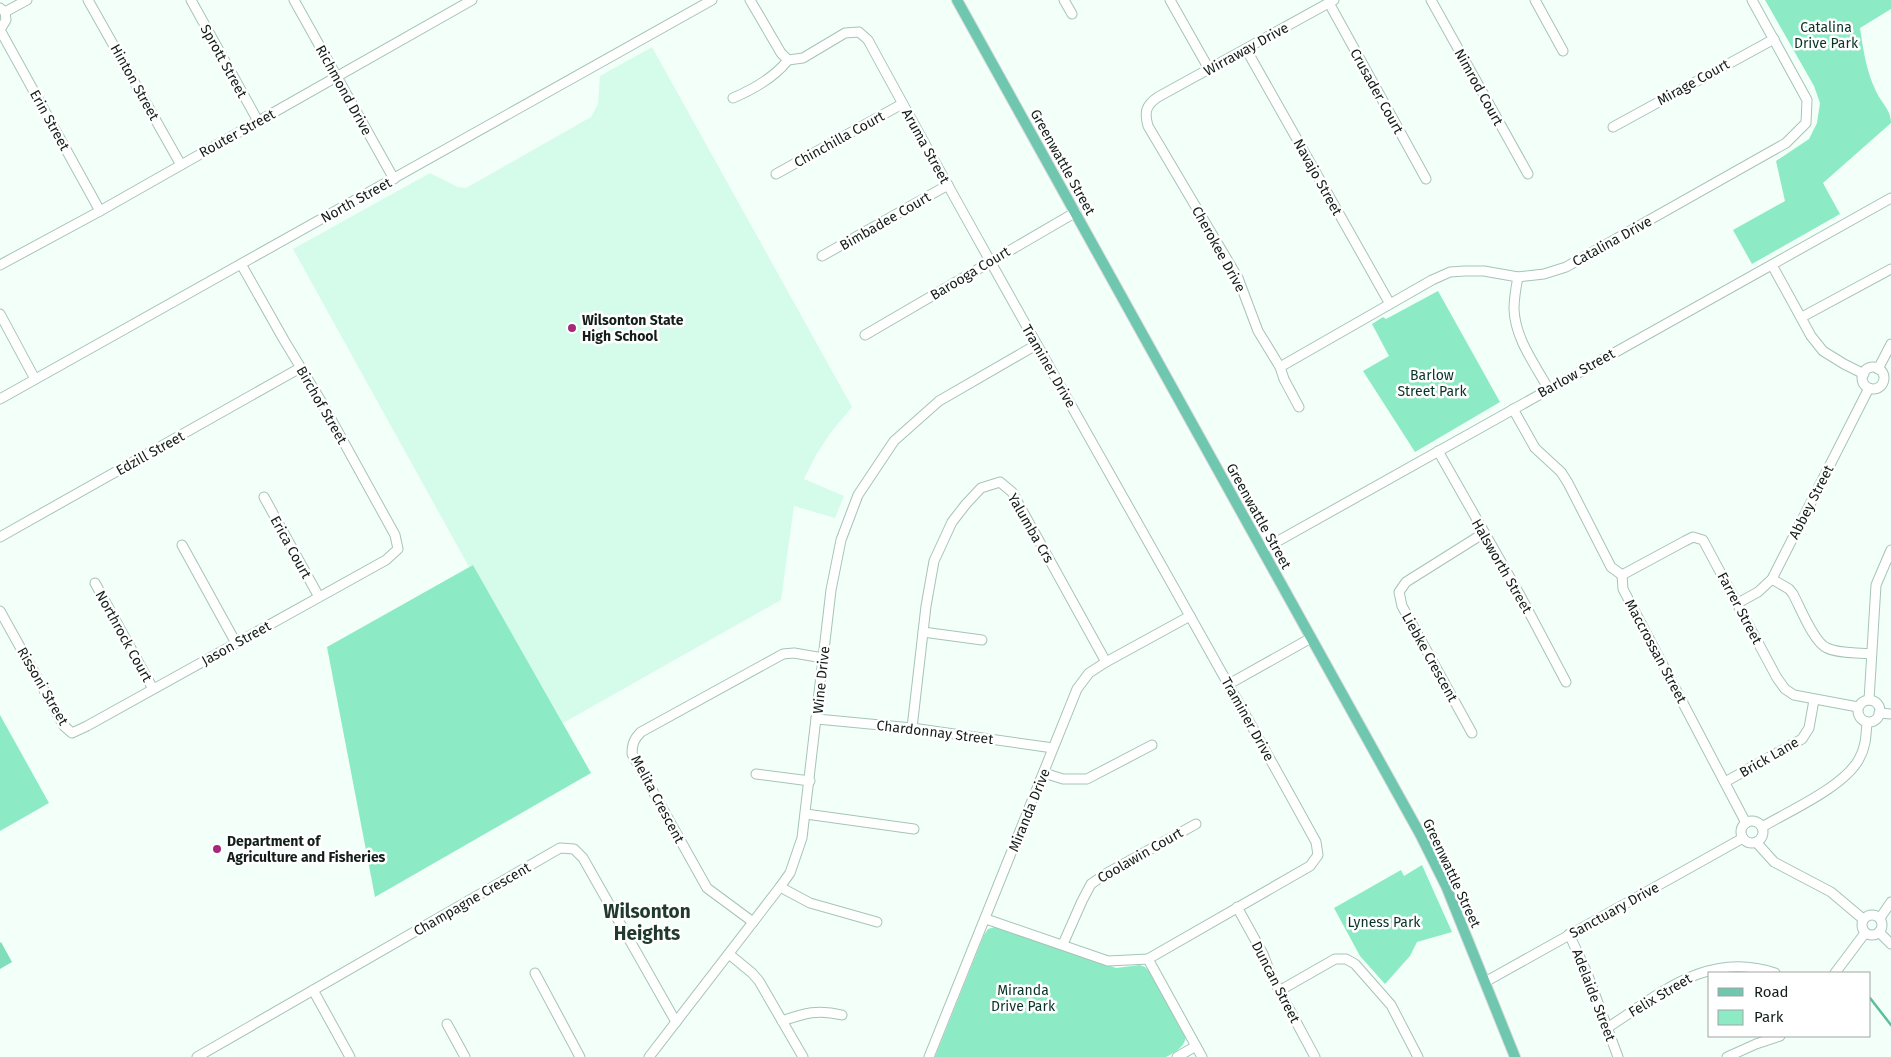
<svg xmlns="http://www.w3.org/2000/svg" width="1891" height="1057" font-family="'Fira Sans',sans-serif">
  <rect width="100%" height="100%" fill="#f3fff9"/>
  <path fill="#d5fceb" d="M652,47L852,407L831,432L816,455L804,479L844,496L835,518L794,506L781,600L563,723L473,565L469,567L293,249L430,173L458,187L466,188L591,117L598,104L600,76Z"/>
  <g fill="#8cebc5">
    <path d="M1765,0H1891V9L1860,28C1863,48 1866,70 1875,89C1880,102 1891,109 1891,123L1823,183L1840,214L1752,264L1733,230L1785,201L1776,161L1809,139L1817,123L1820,103L1814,86Z"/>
    <path d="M1438,291L1500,402L1415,452L1363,371L1389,356L1372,324L1383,317L1386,319Z"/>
    <path d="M473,565L591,773L375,897L327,647Z"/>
    <path d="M0,715L49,803L0,831Z"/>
    <path d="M1422,865L1452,932L1417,942L1410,956L1385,984L1360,956L1334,908L1401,870L1404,876Z"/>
    <path d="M995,927L1116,968L1140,965L1145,967L1150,972L1186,1037C1184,1048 1175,1052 1166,1057H935L984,935L988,929Z"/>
  </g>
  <path fill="#80dfba" d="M1,942L12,962L0,969V943Z"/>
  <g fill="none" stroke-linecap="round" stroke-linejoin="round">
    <path stroke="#5fbe9a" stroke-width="2.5" d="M1870,998L1891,1025"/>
    <defs>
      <g id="minor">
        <path d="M88,0L181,165"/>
        <path d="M191,0L258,121"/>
        <path d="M294,0L394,179"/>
        <path d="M750,0L781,53L788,60"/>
        <path d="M1064,0L1072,14"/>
        <path d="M1170,0L1209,69"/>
        <path d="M1431,0L1528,174"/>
        <path d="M1535,0L1563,51"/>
        <path d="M1329,3L1426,179"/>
        <path d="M0,8L5,12L6,20L0,30L100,211"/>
        <path d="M5,12L27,0"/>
        <path d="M1246,49L1390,304"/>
        <path d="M788,60L803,58L845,33L859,32L868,40C1014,309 1168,573 1316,842L1318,855L1310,866L1148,959L1108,961L986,919"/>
        <path d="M733,98C754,89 774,78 788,60"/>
        <path d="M1613,127L1774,39"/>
        <path d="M776,174L902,104"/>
        <path d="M822,256L948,185"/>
        <path d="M0,265L100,211L472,0"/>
        <path d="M1772,265L1811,336L1823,351L1844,364L1864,374"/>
        <path d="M1518,277C1516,287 1514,298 1514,309C1515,338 1534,363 1548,388"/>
        <path d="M0,314L35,379"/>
        <path d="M1802,317L1891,269"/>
        <path d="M865,335L1076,212"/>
        <path d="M1280,367L1432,280L1450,272L1465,271H1484L1518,277L1544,274L1566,267L1786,143L1806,123L1807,100L1752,0"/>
        <circle cx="1873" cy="378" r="11"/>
        <path d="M1878,369L1891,344"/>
        <path d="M0,399L712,0"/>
        <path d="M1299,407L1284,379L1280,367L1258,331L1238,278L1148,126C1144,112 1146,105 1158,97L1334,0"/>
        <path d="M1513,409L1535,448L1561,472L1568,483L1611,567L1622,575L1623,589L1746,823"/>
        <path d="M1438,451L1521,597L1566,682"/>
        <path d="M264,497L319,597"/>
        <path d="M0,537L300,368"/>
        <path d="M182,545L236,643"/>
        <path d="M1262,550L1891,198"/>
        <path d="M1622,575L1685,541L1693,537L1703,540L1777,678L1785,689L1794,695L1858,707"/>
        <path d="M1772,579L1789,589L1793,594C1800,607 1814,643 1827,648C1839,654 1857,652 1871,654"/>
        <path d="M95,583L153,689"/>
        <path d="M1738,603L1758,592L1772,579L1869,388"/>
        <path d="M0,611L64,726L72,733L87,726L386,560L398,549L395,535L321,401L284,340L241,264"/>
        <path d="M923,632L982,640"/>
        <path d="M1229,684L1311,638"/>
        <path d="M1869,700L1876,585L1891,550"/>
        <circle cx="1869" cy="711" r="11"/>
        <path d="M1879,713L1891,714"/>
        <path d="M817,719L912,728L1053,748"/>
        <path d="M912,728L926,606L934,561L952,522L966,504L981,488L1000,482L1012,492L1106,662"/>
        <path d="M1472,733L1402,606L1399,592L1406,582L1484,533"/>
        <path d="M1044,773L1063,779H1087L1152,745"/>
        <path d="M756,774L810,781"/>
        <path d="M1725,782L1802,739L1809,728L1814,700"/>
        <path d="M806,814L914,829"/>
        <circle cx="1752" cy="832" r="11"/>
        <path d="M1762,827C1789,811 1844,787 1859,759C1866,747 1866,735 1867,722"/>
        <path d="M1756,842L1774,862L1831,892L1863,919"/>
        <path d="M780,887L810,903L877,922"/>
        <path d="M1237,907L1263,954L1271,975L1315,1057"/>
        <circle cx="1872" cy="925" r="10"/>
        <path d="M1880,918L1891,902"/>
        <path d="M753,922L707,888L632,754C632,744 634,739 641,732L783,654L794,653L823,658"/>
        <path d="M1879,932L1891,944"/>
        <path d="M1569,934L1587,973L1618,1057"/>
        <path d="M1063,944L1082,901L1091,884L1107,873L1196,824"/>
        <path d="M729,954L752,973L759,981L803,1057"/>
        <path d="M1148,959L1202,1057"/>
        <path d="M535,973L580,1057"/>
        <path d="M1835,973L1865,933"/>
        <path d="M1485,982L1743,838"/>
        <path d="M313,990L350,1057"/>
        <path d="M1279,991L1335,959H1346L1355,964L1391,1005L1418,1057"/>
        <path d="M782,1021C805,1013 818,1009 842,1015"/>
        <path d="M447,1024L465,1057"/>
        <path d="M1607,1028C1660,994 1708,950 1775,973"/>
        <path d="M197,1057L560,848L574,849L583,858L676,1022"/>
        <path d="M649,1057L780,887L790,873L802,838L831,590L841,540L858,495L894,441L939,401L1036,345"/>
        <path d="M929,1057L1077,689L1089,673L1106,662L1190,616"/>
        <path d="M1177,1057L1196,1046"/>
        <path d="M1727,1057L1756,1044L1780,1036"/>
      </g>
      <path id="major" d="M957,0L1420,834L1446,886L1515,1057"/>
    </defs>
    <use href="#minor" stroke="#a6c4b7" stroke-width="11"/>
    <use href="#major" stroke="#d9dbda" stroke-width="12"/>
    <use href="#minor" stroke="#fff" stroke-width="9"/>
    <use href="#major" stroke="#6fc7af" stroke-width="10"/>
  </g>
  <g fill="#a72879" stroke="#fff" stroke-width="2">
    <circle cx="572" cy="328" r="5"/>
    <circle cx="217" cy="849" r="5"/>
  </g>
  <g text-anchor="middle" stroke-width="5" stroke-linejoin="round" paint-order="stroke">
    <g font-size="14" fill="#073426" stroke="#fff">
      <text x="1826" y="32">Catalina<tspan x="1826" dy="16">Drive Park</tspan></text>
      <text x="1432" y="380">Barlow<tspan x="1432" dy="16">Street Park</tspan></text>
      <text x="1384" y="927">Lyness Park</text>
      <text x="1023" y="995">Miranda<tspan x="1023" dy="16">Drive Park</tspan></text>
    </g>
    <g font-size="14" fill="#131e1a" stroke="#fff">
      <text transform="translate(1246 49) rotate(-29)" y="5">Wirraway Drive</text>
      <text transform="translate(224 61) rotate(61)" y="5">Sprott Street</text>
      <text transform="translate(135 82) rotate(61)" y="5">Hinton Street</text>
      <text transform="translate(1693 82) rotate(-29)" y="5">Mirage Court</text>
      <text transform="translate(1479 87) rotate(61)" y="5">Nimrod Court</text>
      <text transform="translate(344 90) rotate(61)" y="5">Richmond Drive</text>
      <text transform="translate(1377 91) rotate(61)" y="5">Crusader Court</text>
      <text transform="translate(50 120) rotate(61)" y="5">Erin Street</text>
      <text transform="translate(237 133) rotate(-29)" y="5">Router Street</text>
      <text transform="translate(839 139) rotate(-29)" y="5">Chinchilla Court</text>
      <text transform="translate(926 146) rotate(61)" y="5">Aruma Street</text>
      <text transform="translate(1063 162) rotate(61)" y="5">Greenwattle Street</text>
      <text transform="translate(1318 177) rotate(61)" y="5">Navajo Street</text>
      <text transform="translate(356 200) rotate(-29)" y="5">North Street</text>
      <text transform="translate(885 221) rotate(-30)" y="5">Bimbadee Court</text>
      <text transform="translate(1612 241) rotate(-29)" y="5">Catalina Drive</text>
      <text transform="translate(1219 249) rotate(61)" y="5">Cherokee Drive</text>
      <text transform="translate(970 273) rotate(-31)" y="5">Barooga Court</text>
      <text transform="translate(1049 366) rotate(60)" y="5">Traminer Drive</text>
      <text transform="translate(1576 373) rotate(-29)" y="5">Barlow Street</text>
      <text transform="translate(322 405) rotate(60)" y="5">Birchof Street</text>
      <text transform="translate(150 453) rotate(-29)" y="5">Edzill Street</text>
      <text transform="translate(1811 502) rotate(-63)" y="5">Abbey Street</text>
      <text transform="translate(1259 516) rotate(61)" y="5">Greenwattle Street</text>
      <text transform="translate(1031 528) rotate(60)" y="5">Yalumba Crs</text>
      <text transform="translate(291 547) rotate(61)" y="5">Erica Court</text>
      <text transform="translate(1502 566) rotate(60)" y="5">Halsworth Street</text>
      <text transform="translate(1740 608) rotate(62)" y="5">Farrer Street</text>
      <text transform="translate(124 636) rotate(61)" y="5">Northrock Court</text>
      <text transform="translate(236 643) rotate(-29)" y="5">Jason Street</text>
      <text transform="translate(1656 651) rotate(62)" y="5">Maccrossan Street</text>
      <text transform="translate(1430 657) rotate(61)" y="5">Liebke Crescent</text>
      <text transform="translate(821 680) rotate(-84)" y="5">Wine Drive</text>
      <text transform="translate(43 686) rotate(60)" y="5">Rissoni Street</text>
      <text transform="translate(1248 719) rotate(61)" y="5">Traminer Drive</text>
      <text transform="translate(935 732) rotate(7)" y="5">Chardonnay Street</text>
      <text transform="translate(1769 757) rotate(-30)" y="5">Brick Lane</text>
      <text transform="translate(658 799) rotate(62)" y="5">Melita Crescent</text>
      <text transform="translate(1029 810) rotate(-68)" y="5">Miranda Drive</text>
      <text transform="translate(1140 855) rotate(-30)" y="5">Coolawin Court</text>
      <text transform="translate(1452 873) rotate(65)" y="5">Greenwattle Street</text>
      <text transform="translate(472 899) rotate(-30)" y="5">Champagne Crescent</text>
      <text transform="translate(1614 910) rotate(-29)" y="5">Sanctuary Drive</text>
      <text transform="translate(1276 982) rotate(63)" y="5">Duncan Street</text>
      <text transform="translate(1594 995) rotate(69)" y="5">Adelaide Street</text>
      <text transform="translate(1660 995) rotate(-31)" y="5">Felix Street</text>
    </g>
    <g font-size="14" font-weight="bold" fill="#131e1a" stroke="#fff" text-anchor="start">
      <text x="582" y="325">Wilsonton State<tspan x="582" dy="16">High School</tspan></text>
      <text x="227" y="846">Department of<tspan x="227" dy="16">Agriculture and Fisheries</tspan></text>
    </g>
    <g font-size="19" font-weight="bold" fill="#213a30" stroke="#fff">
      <text x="647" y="918">Wilsonton<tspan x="647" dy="22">Heights</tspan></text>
    </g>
  </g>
  <rect x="1708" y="972" width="162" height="65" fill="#ffffff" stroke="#a1a5a3"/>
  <rect x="1718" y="988" width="25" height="8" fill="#6fc7af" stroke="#a1a5a3"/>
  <text x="1754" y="997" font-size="15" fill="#131e1a">Road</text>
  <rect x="1718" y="1010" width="25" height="15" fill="#8cebc5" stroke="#a1a5a3"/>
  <text x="1754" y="1022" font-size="15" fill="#131e1a">Park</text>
</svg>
